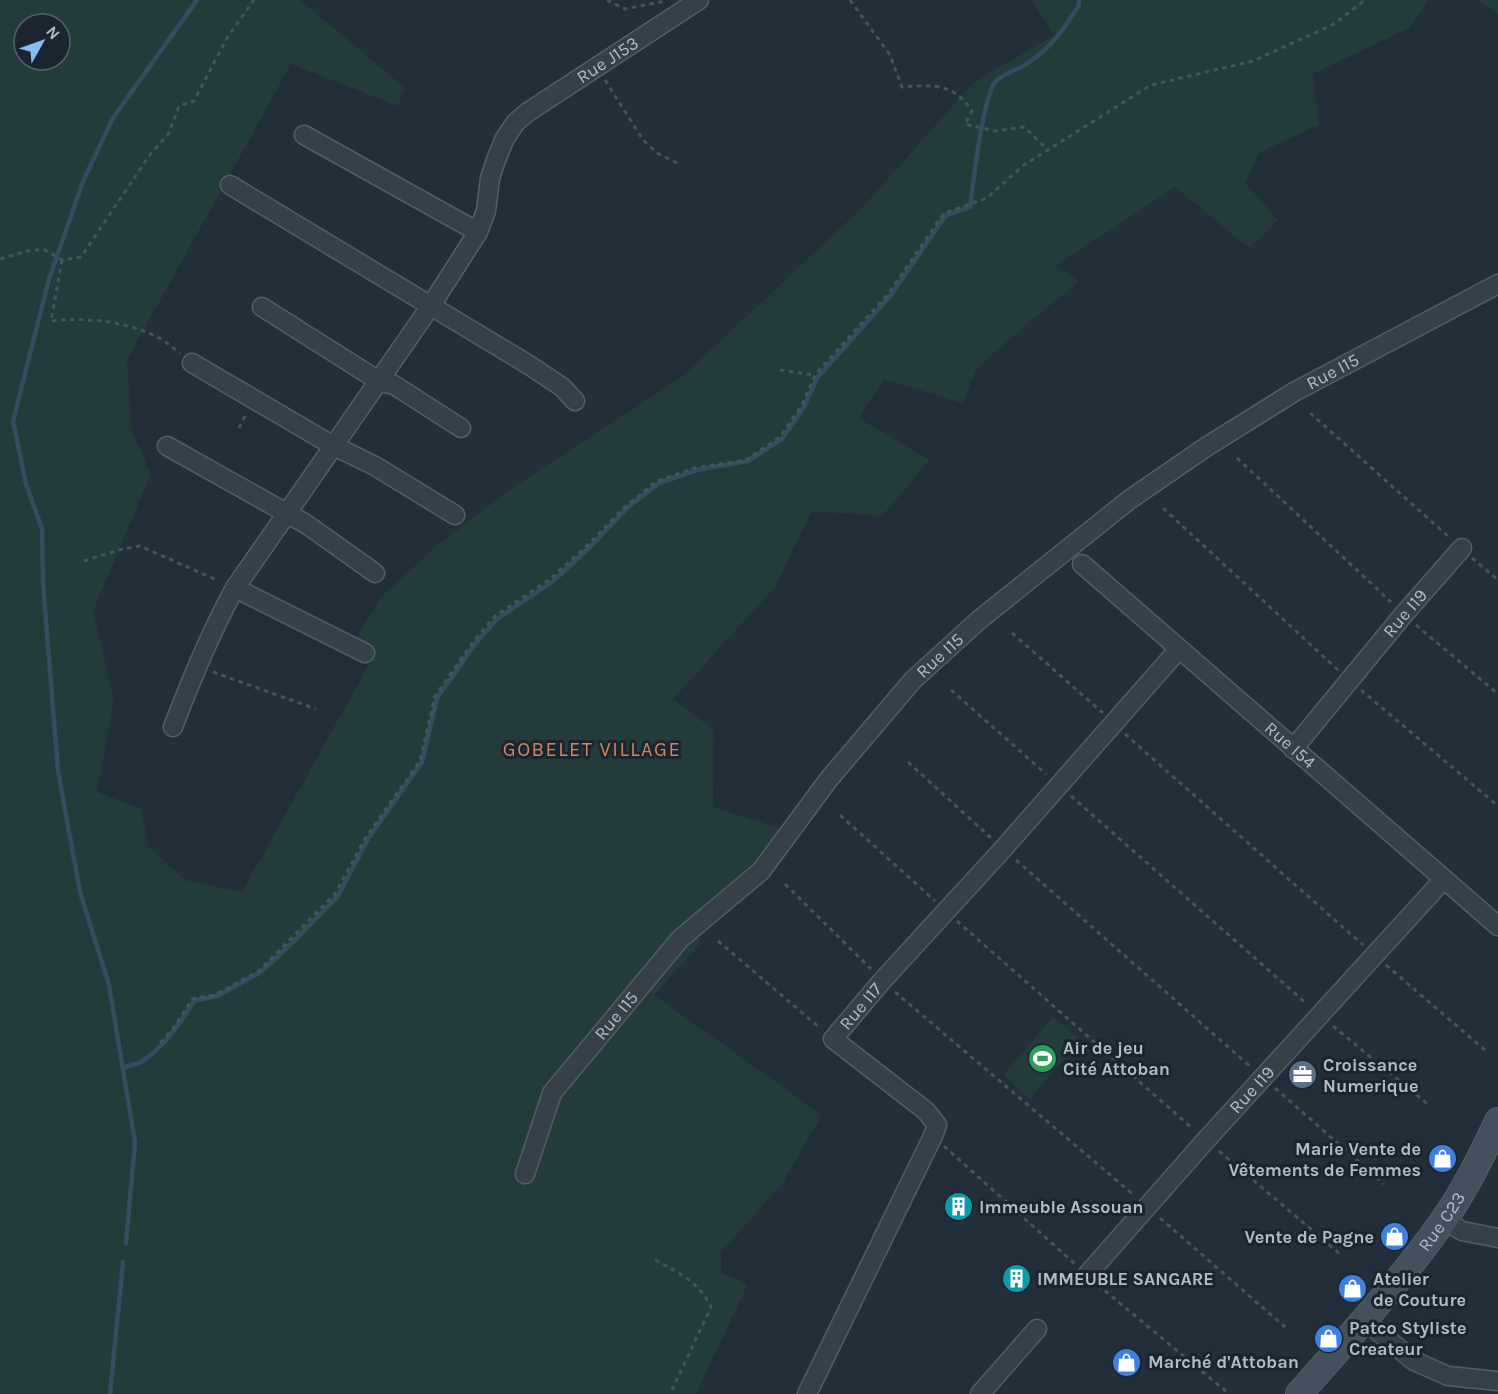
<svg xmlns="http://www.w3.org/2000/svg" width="1498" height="1394" font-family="Karla,sans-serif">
  <rect width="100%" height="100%" fill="#222f3a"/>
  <g fill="#243b3b" fill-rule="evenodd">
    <path d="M0,0H300L405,88L398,106L291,64L127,360L132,432L151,474L93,611L114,700L97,792L141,809L148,846L185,880L242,892L375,654L357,637L380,598L441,542L511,489L685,374L862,208L973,83L1054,35L1032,0H1429L1409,28L1313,74L1319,125L1259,153L1245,183L1278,220L1249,248L1175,187L1056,266L1079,282L1029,322L978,367L962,403L884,379L858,418L930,460L882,516L812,511L775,587L673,699L714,730L713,807L789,831L692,923L701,944L654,995L822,1115L782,1184L721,1252V1273L748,1284L696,1394H0ZM24,24H60V60H24Z"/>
    <path d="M1477,0H1498V14Z"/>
    <path d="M1053,1017L1080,1040L1030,1099L1003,1075Z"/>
  </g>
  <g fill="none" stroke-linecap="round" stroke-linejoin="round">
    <g stroke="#364c61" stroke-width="4.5">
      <path d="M124,1068C130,1064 136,1065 141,1062C165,1047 180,1023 194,1001L217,996L261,972L297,938L338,896L368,839L422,762L437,698L475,644L497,619L552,582L592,545L628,507L659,483L697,470L748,461L782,439L804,407L817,378L891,295L946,215L970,207C973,185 983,94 996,81C1004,73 1018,70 1028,63C1053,46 1063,30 1079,5V0"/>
      <path d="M126,1243L135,1142L109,985L80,892L58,771L43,583L42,529L26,484L13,421L49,279L84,179L113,118L197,0"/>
      <path d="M110,1394L123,1262"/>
    </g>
    <defs>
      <g id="street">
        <path d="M304,135L478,232"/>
        <path d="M230,185L529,365L562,387L575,401"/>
        <path d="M262,307L379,381L394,385L461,428"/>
        <path d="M192,363L332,445L375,466L455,515"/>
        <path d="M167,446L306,524L375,573"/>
        <path id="s1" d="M1082,564L1498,926"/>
        <path d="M235,588L365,653"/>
        <path id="s2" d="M173,727C191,680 210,633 235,588L430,307L478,232L486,211L490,178L496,160L505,138L516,122L528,112L699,0"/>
        <path id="s3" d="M1293,749L1404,614L1462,548"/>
        <path id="s4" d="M525,1174L552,1093L680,939L761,871L829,779L913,680L979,620L1129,500L1206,447L1294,392L1498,284"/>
        <path d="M1444,1220L1462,1231L1498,1238"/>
        <path id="s5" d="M1087,1275L1206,1140L1444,879"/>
        <path d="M1364,1320L1414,1361L1448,1376L1498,1381"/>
        <path id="s6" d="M807,1394L933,1136L937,1125L926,1111L833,1039L882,981L1003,849L1179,649"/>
        <path d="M980,1394L1037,1329"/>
      </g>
      <g id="secondary">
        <path id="s7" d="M1299,1394C1348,1338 1400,1282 1443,1221C1465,1190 1482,1155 1498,1121"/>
      </g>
    </defs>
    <use href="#street" stroke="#545e68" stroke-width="21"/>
    <use href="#secondary" stroke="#545e68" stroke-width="28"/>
    <g stroke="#425758" stroke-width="3" stroke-dasharray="4.5 4.5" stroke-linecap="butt">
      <path d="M607,0L625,9L665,1"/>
      <path d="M850,0L890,55L902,87C933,85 952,82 972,111L965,124L995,131L1024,127L1049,151"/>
      <path d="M605,80L643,140L657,153L677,163"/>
      <path d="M0,259L31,250H45L62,260L81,257L149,156L169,133L179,106L194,101L227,38L254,0"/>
      <path d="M62,260L51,321C86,317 129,321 161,339C168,343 174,349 180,353"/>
      <path d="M780,370L815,375"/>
      <path d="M1310,413L1450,538"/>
      <path d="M239,428L246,414"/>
      <path d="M1237,458L1391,602"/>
      <path d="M1163,508L1338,670"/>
      <path d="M1472,558L1498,580"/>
      <path d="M84,561L122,549L140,546L219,581"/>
      <path d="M1416,625L1498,694"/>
      <path d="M1012,633L1103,713"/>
      <path d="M213,672L316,709"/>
      <path d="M951,690L1046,774"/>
      <path d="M1361,690L1498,806"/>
      <path d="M1125,734L1363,945"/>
      <path d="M908,762L991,838"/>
      <path d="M1071,796L1307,1004"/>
      <path d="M840,815L935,901"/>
      <path d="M1016,860L1252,1068"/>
      <path d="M785,884L871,969"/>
      <path d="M957,921L1193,1129"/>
      <path d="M718,941L820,1028"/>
      <path d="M1386,965L1486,1051"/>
      <path d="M895,992L1135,1196"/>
      <path d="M1333,1026L1430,1106"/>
      <path d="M160,1043L173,1029L192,999L215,995L259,971L335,894L366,837L420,761L435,696L473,642L495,616L549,580L590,543L626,506L657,481L695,468L746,460L780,437L802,405L815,375L889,293L944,213L987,198L1024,165L1151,85L1253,61L1334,24L1365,0"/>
      <path d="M1275,1088L1384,1184"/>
      <path d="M944,1146L1075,1264"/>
      <path d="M1219,1151L1340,1254"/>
      <path d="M1160,1218L1285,1327"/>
      <path d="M655,1260C678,1272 699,1282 711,1307L670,1394"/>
      <path d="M1098,1285L1228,1393"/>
    </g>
    <use href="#street" stroke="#36404a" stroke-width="18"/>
    <use href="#secondary" stroke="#44505d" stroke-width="26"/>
  </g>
  <defs>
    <symbol id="stadium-disc" viewBox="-11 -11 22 22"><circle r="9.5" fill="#2e9e5b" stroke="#1b252f"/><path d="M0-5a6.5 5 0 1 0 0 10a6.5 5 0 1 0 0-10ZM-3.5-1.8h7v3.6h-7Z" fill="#fff"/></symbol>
    <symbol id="office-disc" viewBox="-11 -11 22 22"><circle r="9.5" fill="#5c6f8a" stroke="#1b252f"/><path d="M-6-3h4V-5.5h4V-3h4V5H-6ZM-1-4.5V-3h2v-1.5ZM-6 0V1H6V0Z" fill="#fff"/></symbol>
    <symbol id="shop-disc" viewBox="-11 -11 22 22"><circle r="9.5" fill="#3f7fe0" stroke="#1b252f"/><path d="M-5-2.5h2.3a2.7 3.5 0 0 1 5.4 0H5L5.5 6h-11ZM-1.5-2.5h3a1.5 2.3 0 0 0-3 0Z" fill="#fff"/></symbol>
    <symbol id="building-disc" viewBox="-11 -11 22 22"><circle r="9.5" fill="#0f9aa8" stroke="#1b252f"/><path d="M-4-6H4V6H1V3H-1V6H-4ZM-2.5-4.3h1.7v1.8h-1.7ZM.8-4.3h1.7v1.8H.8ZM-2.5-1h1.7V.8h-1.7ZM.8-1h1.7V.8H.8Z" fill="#fff"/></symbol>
  </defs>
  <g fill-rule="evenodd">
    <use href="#stadium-disc" x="1026" y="1042" width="33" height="33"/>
    <use href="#office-disc" x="1286" y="1058" width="33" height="33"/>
    <use href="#shop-disc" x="1426" y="1142" width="33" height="33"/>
    <use href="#building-disc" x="942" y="1190" width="33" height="33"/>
    <use href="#shop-disc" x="1378" y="1220" width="33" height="33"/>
    <use href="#building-disc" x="1000" y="1262" width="33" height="33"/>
    <use href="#shop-disc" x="1336" y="1272" width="33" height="33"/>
    <use href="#shop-disc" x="1312" y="1322" width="33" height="33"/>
    <use href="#shop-disc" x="1110" y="1346" width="33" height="33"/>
  </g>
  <g text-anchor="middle" stroke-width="6" stroke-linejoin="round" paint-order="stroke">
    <g font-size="18" fill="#b1bbc6" stroke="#1b252f">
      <text dy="6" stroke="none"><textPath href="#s2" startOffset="812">Rue J153</textPath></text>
      <text dy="6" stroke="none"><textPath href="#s4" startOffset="1158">Rue I15</textPath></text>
      <text dy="6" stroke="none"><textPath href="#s3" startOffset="176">Rue I19</textPath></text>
      <text dy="6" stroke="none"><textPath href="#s4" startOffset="672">Rue I15</textPath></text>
      <text dy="6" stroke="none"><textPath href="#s1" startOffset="276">Rue I54</textPath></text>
      <text dy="6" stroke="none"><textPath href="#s6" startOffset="477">Rue I17</textPath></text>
      <text dy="6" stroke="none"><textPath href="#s4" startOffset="186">Rue I15</textPath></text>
      <text dy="6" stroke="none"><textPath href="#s5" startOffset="248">Rue I19</textPath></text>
      <text dy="6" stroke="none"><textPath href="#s7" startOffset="224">Rue C23</textPath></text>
    </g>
    <g font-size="18" font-weight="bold" fill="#b1bbc6" stroke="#1b252f" text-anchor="start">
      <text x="1063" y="1054">Air de jeu<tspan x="1063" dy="21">Cité Attoban</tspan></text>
      <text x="1323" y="1071">Croissance<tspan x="1323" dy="21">Numerique</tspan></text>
      <text x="1421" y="1155" text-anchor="end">Marie Vente de<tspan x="1421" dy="21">Vêtements de Femmes</tspan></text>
      <text x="979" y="1213">Immeuble Assouan</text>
      <text x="1374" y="1243" text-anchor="end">Vente de Pagne</text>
      <text x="1037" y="1285">IMMEUBLE SANGARE</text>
      <text x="1373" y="1285">Atelier<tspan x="1373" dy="21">de Couture</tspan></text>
      <text x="1349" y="1334">Patco Styliste<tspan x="1349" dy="21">Createur</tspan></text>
      <text x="1148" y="1368">Marché d'Attoban</text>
    </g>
    <g font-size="20" letter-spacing="1.5" fill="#d3855f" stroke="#1b252f">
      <text x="592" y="756">GOBELET VILLAGE</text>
    </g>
  </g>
  <g transform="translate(42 42) rotate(50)"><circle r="28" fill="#1b252f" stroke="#57616b" stroke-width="1.5"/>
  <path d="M0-4.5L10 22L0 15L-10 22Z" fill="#85bdf7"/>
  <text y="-9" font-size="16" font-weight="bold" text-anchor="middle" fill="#b1bbc6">N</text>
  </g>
</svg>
